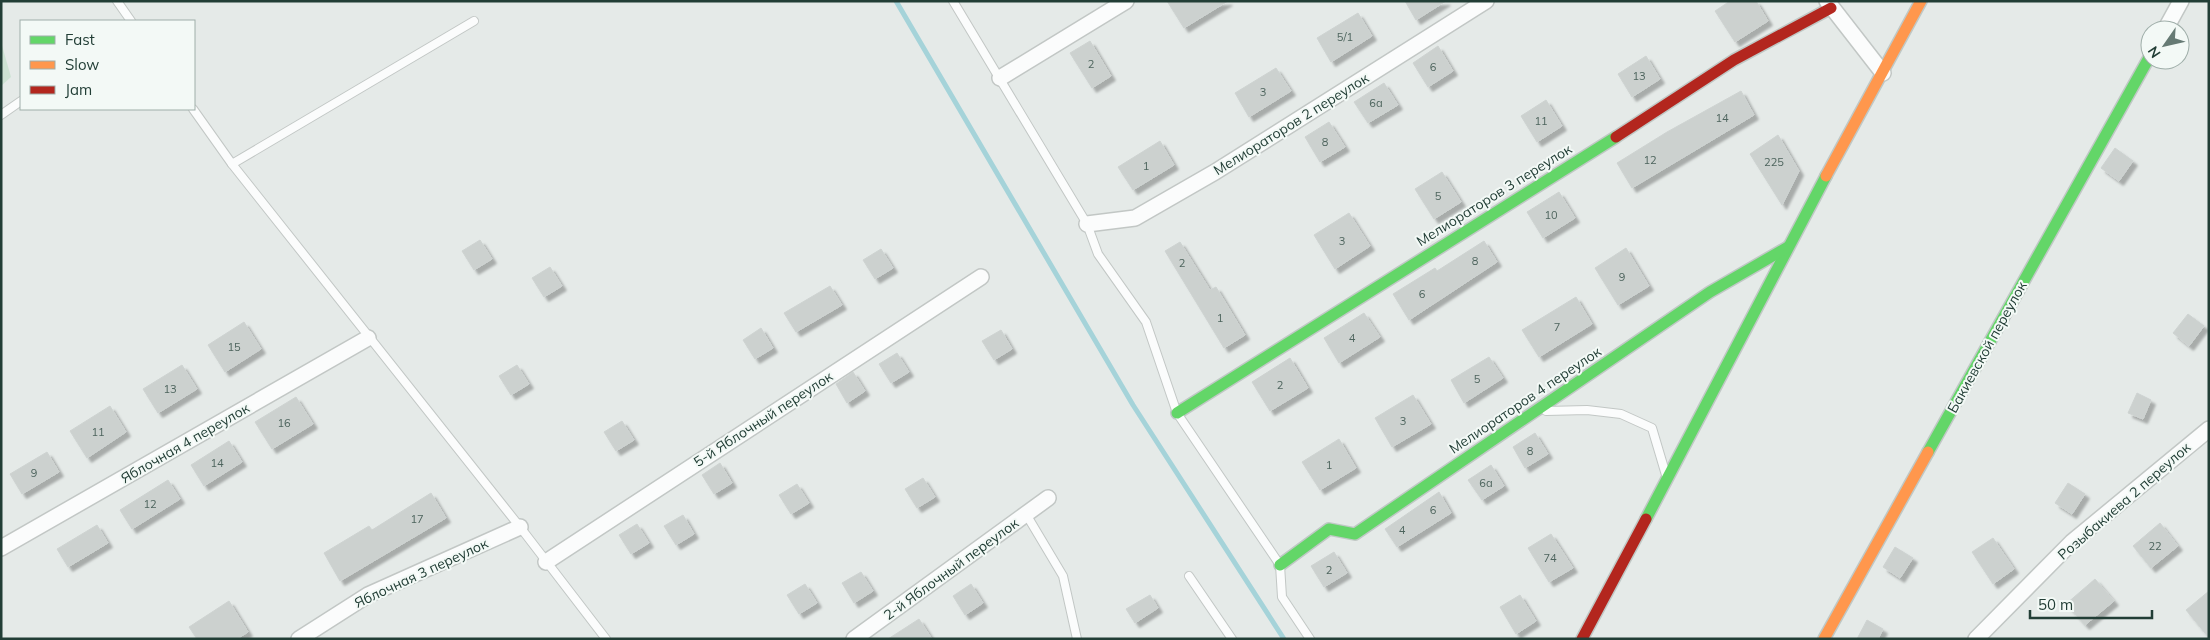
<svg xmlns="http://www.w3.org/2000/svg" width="2210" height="640" font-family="Mulish,sans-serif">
  <defs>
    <filter id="shadow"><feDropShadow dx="4.5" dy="4.5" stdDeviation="1" flood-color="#0004"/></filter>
  </defs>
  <rect width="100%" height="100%" fill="#e5eae8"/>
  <path fill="#cee3d4" d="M1,42L11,77L1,86Z"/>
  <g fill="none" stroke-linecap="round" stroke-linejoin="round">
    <path stroke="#a5d3d9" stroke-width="5" d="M896,1L1133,405L1284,639"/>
  </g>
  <g fill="#ccd1cf" stroke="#ced3d1" filter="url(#shadow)">
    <path d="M1167,1H1228L1184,28Z"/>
    <path d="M1405,1H1446L1416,20Z"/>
    <path d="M1730,1H1756L1768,21L1735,42L1715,11Z"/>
    <path d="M1358,13L1372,36L1331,62L1317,38Z"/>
    <path d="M1090,41L1111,76L1092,88L1070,53Z"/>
    <path d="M1438,46L1453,71L1428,87L1413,63Z"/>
    <path d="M1646,56L1660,79L1632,97L1618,74Z"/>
    <path d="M1276,68L1291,91L1249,117L1235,93Z"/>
    <path d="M1384,83L1398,105L1368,123L1354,102Z"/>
    <path d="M1741,91L1754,115L1632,188L1617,163L1667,132Z"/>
    <path d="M1546,100L1562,126L1537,142L1521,116Z"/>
    <path d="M1329,122L1345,147L1320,162L1305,137Z"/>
    <path d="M1778,135L1799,171L1782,205L1750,154Z"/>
    <path d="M1160,141L1174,165L1133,190L1118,167Z"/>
    <path d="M2115,148L2133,161L2119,181L2101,168Z"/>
    <path d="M1442,172L1461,202L1434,219L1415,189Z"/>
    <path d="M1559,192L1575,218L1543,238L1527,212Z"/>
    <path d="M1349,213L1370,246L1335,269L1314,235Z"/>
    <path d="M480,240L492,259L474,270L462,251Z"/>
    <path d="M1484,241L1497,262L1409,320L1393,294L1435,268L1437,271Z"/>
    <path d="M1180,242L1210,290L1216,287L1245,335L1224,348L1165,251Z"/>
    <path d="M1626,248L1649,286L1618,305L1595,268Z"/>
    <path d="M881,249L893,268L875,279L863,260Z"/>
    <path d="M550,267L562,286L544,297L532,278Z"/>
    <path d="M830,286L842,305L796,332L784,313Z"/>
    <path d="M1576,297L1592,324L1539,357L1522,330Z"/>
    <path d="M1364,313L1380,337L1339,363L1324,338Z"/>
    <path d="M2188,314L2204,326L2189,346L2173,333Z"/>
    <path d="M244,322L261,349L225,372L208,345Z"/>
    <path d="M761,328L773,348L755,359L743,340Z"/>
    <path d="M1001,330L1012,349L994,360L982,341Z"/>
    <path d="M897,353L909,372L891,383L879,364Z"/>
    <path d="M1489,357L1503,378L1464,403L1451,380Z"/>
    <path d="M1290,358L1308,388L1270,411L1252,382Z"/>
    <path d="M182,365L197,389L158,413L143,389Z"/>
    <path d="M517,365L529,384L511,395L499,376Z"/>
    <path d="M853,372L865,391L847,403L836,384Z"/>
    <path d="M2137,393L2151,400L2143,419L2128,413Z"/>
    <path d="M1413,395L1431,424L1392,447L1375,418Z"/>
    <path d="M296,397L313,424L272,449L255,422Z"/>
    <path d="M110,406L126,432L87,458L70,431Z"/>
    <path d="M622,421L634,440L616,451L604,432Z"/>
    <path d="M1535,433L1548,454L1525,468L1513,447Z"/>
    <path d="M1339,439L1356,468L1320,490L1302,462Z"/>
    <path d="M229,441L242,462L204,486L191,465Z"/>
    <path d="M47,452L59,472L22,494L10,474Z"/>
    <path d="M720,463L732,483L714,494L702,475Z"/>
    <path d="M1491,465L1504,486L1482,500L1468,480Z"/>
    <path d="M923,478L935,497L917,508L905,489Z"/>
    <path d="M168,480L180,499L132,529L120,510Z"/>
    <path d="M2068,483L2085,494L2072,514L2055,503Z"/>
    <path d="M797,484L809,503L791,514L779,495Z"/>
    <path d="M1439,492L1451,513L1397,547L1385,529Z"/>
    <path d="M431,493L446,518L340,581L324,553L369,526L372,530Z"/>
    <path d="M683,515L694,534L676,545L664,526Z"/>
    <path d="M2160,523L2178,546L2151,568L2133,546Z"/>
    <path d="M637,524L649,543L631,554L619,535Z"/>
    <path d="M97,525L108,543L68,567L57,549Z"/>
    <path d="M1551,534L1573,568L1549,582L1528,548Z"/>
    <path d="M1993,538L2014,569L1993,584L1972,552Z"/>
    <path d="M1895,547L1913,558L1900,578L1883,567Z"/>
    <path d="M1334,552L1347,573L1324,587L1311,566Z"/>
    <path d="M861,572L873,591L854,603L842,583Z"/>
    <path d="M2095,579L2114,601L2085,625L2066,604Z"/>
    <path d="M805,584L817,603L799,614L787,595Z"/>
    <path d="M971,584L983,603L965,615L953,596Z"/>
    <path d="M2209,591V638L2186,610Z"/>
    <path d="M1150,595L1158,608L1135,623L1126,609Z"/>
    <path d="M1520,595L1536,621L1516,634L1500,607Z"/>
    <path d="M229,601L248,632L237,639H197L189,627Z"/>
    <path d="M919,619L932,639H888Z"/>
    <path d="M1867,620L1883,629L1878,639H1857Z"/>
  </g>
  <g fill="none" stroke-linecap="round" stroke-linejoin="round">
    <defs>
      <g id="lane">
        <path d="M117,1L131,21"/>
        <path d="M953,1L1087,224L1098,254L1146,322L1177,413L1280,565L1282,597L1310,639"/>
        <path d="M193,109L232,164L520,527L606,639"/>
        <path d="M1,115L21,101"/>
        <path d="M232,164L474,21"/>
        <path d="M1546,411L1587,410L1621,414L1652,428L1666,475"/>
        <path d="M1026,514L1063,576L1077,639"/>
        <path d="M1189,576L1232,639"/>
      </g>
      <g id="street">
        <path d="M1827,1L1883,73"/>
        <path d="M2165,30L2181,1"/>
        <path d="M1000,78L1126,1"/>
        <path d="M1087,224L1135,218L1215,172L1486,1"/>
        <path d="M1,548L368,338"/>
        <path d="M546,562L981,277"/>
        <path d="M299,639L368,595L520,527"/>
        <path d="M854,639L1048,498"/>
        <path d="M1976,639L2072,542L2209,429"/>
      </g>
      <g id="fast">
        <path d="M1177,413L1616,137"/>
        <path d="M1928,452L2150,56"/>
        <path d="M1646,519L1826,176"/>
        <path d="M1280,565L1329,529L1355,534L1710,292L1788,247"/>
      </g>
      <g id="slow">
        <path d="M1826,176L1921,1"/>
        <path d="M1824,639L1928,452"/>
      </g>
      <g id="jam">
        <path d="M1616,137L1734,60L1831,8"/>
        <path d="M1582,639L1646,519"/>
      </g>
    </defs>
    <use href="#lane" stroke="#c2c7c5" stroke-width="10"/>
    <use href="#street" stroke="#c2c7c5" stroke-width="18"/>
    <use href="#fast" stroke="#c0c8c5" stroke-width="14"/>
    <use href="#slow" stroke="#c0c8c5" stroke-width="14"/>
    <use href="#jam" stroke="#c0c8c5" stroke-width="14"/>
    <use href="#lane" stroke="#fbfcfc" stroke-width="8"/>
    <use href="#street" stroke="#fbfcfc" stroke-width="15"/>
    <use href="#fast" stroke="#63d668" stroke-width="11"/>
    <use href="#slow" stroke="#ff974d" stroke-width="11"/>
    <use href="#jam" stroke="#b3261e" stroke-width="11"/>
  </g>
  <g text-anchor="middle" stroke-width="4" stroke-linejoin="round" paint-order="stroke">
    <g font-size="11" fill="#4d645d">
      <text x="1345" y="41">5/1</text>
      <text x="1091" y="68">2</text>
      <text x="1433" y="71">6</text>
      <text x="1639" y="80">13</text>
      <text x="1263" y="96">3</text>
      <text x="1376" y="107">6а</text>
      <text x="1722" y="122">14</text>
      <text x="1541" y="125">11</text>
      <text x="1325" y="146">8</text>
      <text x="1650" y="164">12</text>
      <text x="1774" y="166">225</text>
      <text x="1146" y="170">1</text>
      <text x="1438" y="200">5</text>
      <text x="1551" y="219">10</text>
      <text x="1342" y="245">3</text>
      <text x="1475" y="265">8</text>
      <text x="1182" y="267">2</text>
      <text x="1622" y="281">9</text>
      <text x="1422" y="298">6</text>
      <text x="1220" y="322">1</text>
      <text x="1557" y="331">7</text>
      <text x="1352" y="342">4</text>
      <text x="234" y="351">15</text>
      <text x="1477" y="383">5</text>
      <text x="1280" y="389">2</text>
      <text x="170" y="393">13</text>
      <text x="1403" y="425">3</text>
      <text x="284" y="427">16</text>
      <text x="98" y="436">11</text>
      <text x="1530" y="455">8</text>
      <text x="217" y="467">14</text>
      <text x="1329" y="469">1</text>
      <text x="34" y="477">9</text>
      <text x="1486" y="487">6а</text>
      <text x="150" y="508">12</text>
      <text x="1433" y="514">6</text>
      <text x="417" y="523">17</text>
      <text x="1402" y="534">4</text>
      <text x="2155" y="550">22</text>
      <text x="1550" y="562">74</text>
      <text x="1329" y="574">2</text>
    </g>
    <g font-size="14" fill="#223e36" stroke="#f3f9f6">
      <text transform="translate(1291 124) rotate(-32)" y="5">Мелиораторов 2 переулок</text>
      <text transform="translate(1494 195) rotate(-32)" y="5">Мелиораторов 3 переулок</text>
      <text transform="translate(1987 347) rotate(-61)" y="5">Бакиевской переулок</text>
      <text transform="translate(1525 400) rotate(-34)" y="5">Мелиораторов 4 переулок</text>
      <text transform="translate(763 419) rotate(-33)" y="5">5-й Яблочный переулок</text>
      <text transform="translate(185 443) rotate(-30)" y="5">Яблочная 4 переулок</text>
      <text transform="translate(2124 501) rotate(-41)" y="5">Розыбакиева 2 переулок</text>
      <text transform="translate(951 569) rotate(-36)" y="5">2-й Яблочный переулок</text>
      <text transform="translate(421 573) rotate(-25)" y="5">Яблочная 3 переулок</text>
    </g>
  </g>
  <rect width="2210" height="640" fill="none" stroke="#223e36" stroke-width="5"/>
  <rect x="20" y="20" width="175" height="90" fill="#f3f9f6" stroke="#9faea9"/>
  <rect x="30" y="36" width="25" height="8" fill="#63d668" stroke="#9faea9"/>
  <text x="65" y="45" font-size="15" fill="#223e36">Fast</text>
  <rect x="30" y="61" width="25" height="8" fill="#ff974d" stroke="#9faea9"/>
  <text x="65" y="70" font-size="15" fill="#223e36">Slow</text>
  <rect x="30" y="86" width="25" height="8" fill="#b3261e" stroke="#9faea9"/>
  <text x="65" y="95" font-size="15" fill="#223e36">Jam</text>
  <g transform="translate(2165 45) rotate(236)"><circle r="24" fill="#f3f9f6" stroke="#9faea9"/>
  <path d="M0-4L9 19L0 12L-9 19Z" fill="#667a74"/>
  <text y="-8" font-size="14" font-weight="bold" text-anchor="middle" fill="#223e36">N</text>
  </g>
  <path d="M2030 610v8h122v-8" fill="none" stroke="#223e36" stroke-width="2.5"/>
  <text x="2038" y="610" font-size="15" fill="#223e36" stroke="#f3f9f6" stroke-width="4" paint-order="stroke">50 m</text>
</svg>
